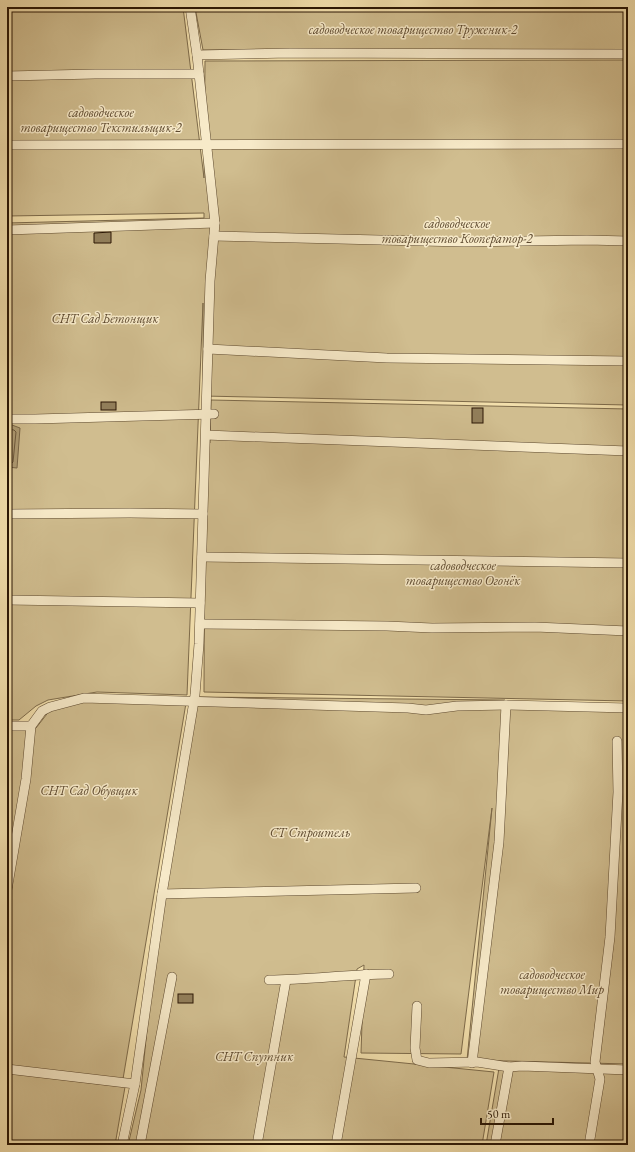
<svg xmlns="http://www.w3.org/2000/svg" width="635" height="1152" font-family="'EB Garamond',serif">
  <rect width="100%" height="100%" fill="#f2dfac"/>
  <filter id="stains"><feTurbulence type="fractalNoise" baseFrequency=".005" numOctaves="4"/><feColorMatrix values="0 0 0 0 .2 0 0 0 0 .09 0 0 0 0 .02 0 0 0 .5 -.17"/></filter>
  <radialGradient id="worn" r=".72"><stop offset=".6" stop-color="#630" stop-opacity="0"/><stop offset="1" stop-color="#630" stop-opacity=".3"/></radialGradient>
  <g fill="#d0bd8f" stroke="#7d6a4a">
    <path d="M7,7H183L204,178L205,61L628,60V405L203,396V303L187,695L97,692L48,700L36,706L19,720H7V223L204,218V213L7,216Z"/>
    <path d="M195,7H628V51L203,50Z"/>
    <path d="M211,400L628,409V701L204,692L205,443H210Z"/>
    <path d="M197,697L505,700L504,708L628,711V1064L467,1060L492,808L461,1054L361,1053L364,965L357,969L344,1057L494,1072L482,1145H128L141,1090L153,968Z"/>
    <path d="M79,701L186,703L123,1079L7,1065V729L36,728L50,710Z"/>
    <path d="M628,1067V1145H486L499,1068Z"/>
    <path d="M7,1073L125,1087L115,1145H7Z"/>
  </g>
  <path fill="#ae9b73" stroke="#796647" d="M12,425L20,428L17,468L7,467V426Z"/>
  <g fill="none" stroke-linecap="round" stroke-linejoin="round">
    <path stroke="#6c583c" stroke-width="1" d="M7,429L14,430L16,432L13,462L12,463H7"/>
  </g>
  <g fill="#927f5b" stroke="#2a1604">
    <path d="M111,232V243H94V233Z"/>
    <rect x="101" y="402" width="15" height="8"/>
    <rect x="472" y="408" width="11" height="15"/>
    <rect x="178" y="994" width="15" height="9"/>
  </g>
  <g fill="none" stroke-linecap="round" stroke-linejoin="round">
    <defs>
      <g id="minor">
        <path d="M197,55L290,53L628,54"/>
        <path d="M7,76L95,74H199"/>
        <path d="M7,145L628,144"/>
        <path d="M7,230L215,223"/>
        <path d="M214,236L464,242L587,240L628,241"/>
        <path d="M208,349L387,358L628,361"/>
        <path d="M7,419H35L214,414"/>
        <path d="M206,435L628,451"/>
        <path d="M7,514L130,513L203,514"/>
        <path d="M202,557L628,563"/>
        <path d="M7,600L200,603"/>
        <path d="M200,624L387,626L432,628L535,627L628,631"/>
        <path d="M7,726H31"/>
        <path d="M7,890L26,779L31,726L42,711L50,707L84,698L408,708L426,710L457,706L506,705L628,708"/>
        <path d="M162,894L416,888"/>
        <path d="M269,980C309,980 349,974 389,974"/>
        <path d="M417,1006L415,1048L417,1060L429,1063L477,1062L509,1067L522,1066L628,1070"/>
        <path d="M472,1063L499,842L506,705"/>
        <path d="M7,1069L135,1084"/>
        <path d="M7,1144L11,1145"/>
        <path d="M122,1145L135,1084L162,894L195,695L199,644L210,281L215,223L197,55L190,7"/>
        <path d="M140,1145L172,977"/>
        <path d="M257,1145L286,980"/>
        <path d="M336,1145L366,974"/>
        <path d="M495,1145L509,1067"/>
        <path d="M589,1145L600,1079L595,1062L610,937L618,792L617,741"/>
      </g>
    </defs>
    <use href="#minor" stroke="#5c482e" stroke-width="10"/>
    <use href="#minor" stroke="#f7eac9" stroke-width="9"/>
  </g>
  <g text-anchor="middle" stroke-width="3" stroke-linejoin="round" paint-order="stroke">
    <g font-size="13" font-style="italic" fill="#5c482e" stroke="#f7eac9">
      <text x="413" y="34">садоводческое товарищество Труженик-2</text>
      <text x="101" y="117">садоводческое<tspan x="101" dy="15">товарищество Текстильщик-2</tspan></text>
      <text x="457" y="228">садоводческое<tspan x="457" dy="15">товарищество Кооператор-2</tspan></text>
      <text x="105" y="323">СНТ Сад Бетонщик</text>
      <text x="463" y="570">садоводческое<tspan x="463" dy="15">товарищество Огонёк</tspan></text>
      <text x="89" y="795">СНТ Сад Обувщик</text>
      <text x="310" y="837">СТ Строитель</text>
      <text x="552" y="979">садоводческое<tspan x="552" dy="15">товарищество Мир</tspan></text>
      <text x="254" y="1061">СНТ Спутник</text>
    </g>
  </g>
  <rect width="635" height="1152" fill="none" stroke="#f2dfac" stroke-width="24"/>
  <rect x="8" y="8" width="619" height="1136" fill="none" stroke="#2a1604" stroke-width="2"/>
  <rect x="12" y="12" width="611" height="1128" fill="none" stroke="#2a1604"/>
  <path d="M481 1118v6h72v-6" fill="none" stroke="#2a1604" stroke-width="2"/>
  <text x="487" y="1118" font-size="12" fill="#2a1604" stroke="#f7eac9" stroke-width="3" paint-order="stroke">50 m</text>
  <rect width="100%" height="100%" filter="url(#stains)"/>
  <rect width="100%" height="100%" fill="url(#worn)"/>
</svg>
